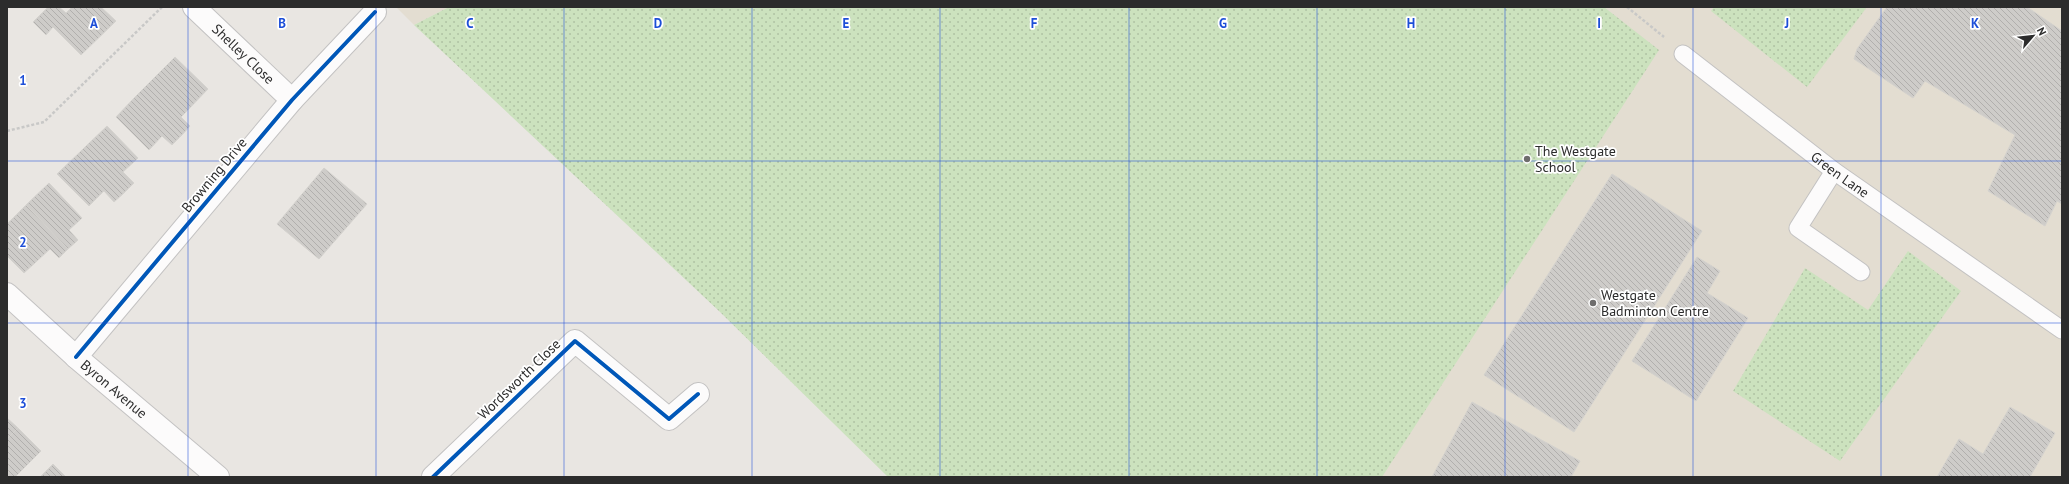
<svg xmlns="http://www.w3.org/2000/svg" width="2069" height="484" font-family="'PT Sans',sans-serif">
  <defs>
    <pattern id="park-dots" width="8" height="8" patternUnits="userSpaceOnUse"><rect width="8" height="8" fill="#cce2be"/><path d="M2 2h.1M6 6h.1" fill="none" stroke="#afc2a3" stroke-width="1.8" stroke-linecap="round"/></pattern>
    <pattern id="building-back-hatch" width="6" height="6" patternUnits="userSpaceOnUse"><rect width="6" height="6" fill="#ceccc9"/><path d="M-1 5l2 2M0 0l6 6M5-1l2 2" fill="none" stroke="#b1afad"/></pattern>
  </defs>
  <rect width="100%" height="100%" fill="#e9e6e2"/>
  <g fill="#e3ddd1">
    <path d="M396,7H449L414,25Z"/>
    <path d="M1264,7H2062V477H888Z"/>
  </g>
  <g fill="url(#park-dots)">
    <path d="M449,7H1604L1659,50L1382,477H888L719,311L414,25Z"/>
    <path d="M1714,7H1867L1807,87L1711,11Z"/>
    <path d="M1908,251L1961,291L1840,461L1733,391L1805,268L1868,310Z"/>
  </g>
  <g fill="url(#building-back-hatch)" stroke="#d4d2ce">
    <path d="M48,7H59L66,13L72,7H101L116,21L81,55L53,27L46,35L33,22Z"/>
    <path d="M1887,7H2027L2062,31V204L2057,201L2045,226L1988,191L2015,135L1925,81L1913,98L1854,59L1857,49Z"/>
    <path d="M175,57L208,89L181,117L190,126L181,136L138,94Z"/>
    <path d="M138,94L181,136L172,145L162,136L149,150L116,117Z"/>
    <path d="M107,126L138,158L123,172L134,183L124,193L82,150Z"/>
    <path d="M82,150L124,193L114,202L104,191L89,206L57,174Z"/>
    <path d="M324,168L367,204L319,259L277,224Z"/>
    <path d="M1612,174L1702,231L1574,432L1484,375Z"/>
    <path d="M49,183L82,218L69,230L78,240L68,249L26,205Z"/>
    <path d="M26,205L68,249L59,258L50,249L24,273L7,256V224Z"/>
    <path d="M1697,257L1720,271L1707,293L1748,318L1696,401L1632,361Z"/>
    <path d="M1472,402L1580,461L1571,477H1432Z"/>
    <path d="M2010,407L2055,433L2030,477H1937L1959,439L1983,454Z"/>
    <path d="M7,418L18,428L7,439Z"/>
    <path d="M18,428L41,451L15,477H8L7,439Z"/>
    <path d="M53,464L66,477H40Z"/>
  </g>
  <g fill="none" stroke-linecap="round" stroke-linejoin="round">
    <defs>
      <g id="lane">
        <path id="s1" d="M1683,54L1834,171L2062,330"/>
        <path d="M1834,171L1798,228L1861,272"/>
      </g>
      <g id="street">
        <path id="s2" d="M194,7L292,100"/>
        <path id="s3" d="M7,294L76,357L218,477"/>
        <path d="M76,357L292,100L375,12"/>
        <path d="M433,477L575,341L669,419L698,394"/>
      </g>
    </defs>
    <use href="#lane" stroke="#c3c2c2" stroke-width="19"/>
    <use href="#street" stroke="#c3c2c2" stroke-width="24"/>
    <g stroke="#c8c8c7" stroke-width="2.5" stroke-dasharray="3 2" stroke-linecap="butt">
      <path d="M1627,7L1664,37"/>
      <path d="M7,131L44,122L162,7"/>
    </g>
    <use href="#lane" stroke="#fcfbfb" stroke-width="17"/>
    <use href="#street" stroke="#fcfbfb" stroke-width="22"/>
    <defs>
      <g id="cycleway">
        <path d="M76,357L292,100L375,12"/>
        <path d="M433,477L575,341L669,419L698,394"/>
      </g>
    </defs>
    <use href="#cycleway" stroke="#fff" stroke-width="6"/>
    <use href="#cycleway" stroke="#0057b8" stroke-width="4"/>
  </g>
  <path fill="none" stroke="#1d4ed8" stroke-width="1" stroke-opacity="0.55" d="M188,7V477M376,7V477M564,7V477M752,7V477M940,7V477M1129,7V477M1317,7V477M1505,7V477M1693,7V477M1881,7V477M7,161H2062M7,323H2062"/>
  <g fill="#6e6d6c" stroke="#fff" stroke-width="1.5">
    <circle cx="1527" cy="159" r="4"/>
    <circle cx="1593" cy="303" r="4"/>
  </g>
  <g text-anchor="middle" stroke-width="3.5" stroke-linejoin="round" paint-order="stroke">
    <g font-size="14" fill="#2c2c2c" stroke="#fff">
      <text dy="5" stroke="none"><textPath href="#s2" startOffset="68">Shelley Close</textPath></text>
      <text transform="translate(214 175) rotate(-50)" y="5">Browning Drive</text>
      <text dy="5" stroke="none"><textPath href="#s1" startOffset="198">Green Lane</textPath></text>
      <text transform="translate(519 379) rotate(-44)" y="5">Wordsworth Close</text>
      <text dy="5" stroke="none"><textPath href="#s3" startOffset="143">Byron Avenue</textPath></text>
    </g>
    <g font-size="14" fill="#2c2c2c" stroke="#fff" text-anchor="start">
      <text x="1535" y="156">The Westgate<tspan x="1535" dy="16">School</tspan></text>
      <text x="1601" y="300">Westgate<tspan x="1601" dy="16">Badminton Centre</tspan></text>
    </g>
  </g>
  <g font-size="13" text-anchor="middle" font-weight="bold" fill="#1d4ed8" stroke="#fff" stroke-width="3.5" stroke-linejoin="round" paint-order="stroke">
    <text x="94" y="28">A</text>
    <text x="282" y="28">B</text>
    <text x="470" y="28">C</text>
    <text x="658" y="28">D</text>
    <text x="846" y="28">E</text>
    <text x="1034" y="28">F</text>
    <text x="1223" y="28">G</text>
    <text x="1411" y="28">H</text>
    <text x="1599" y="28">I</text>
    <text x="1787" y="28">J</text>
    <text x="1975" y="28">K</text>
    <text x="23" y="85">1</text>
    <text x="23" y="247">2</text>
    <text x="23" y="408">3</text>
  </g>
  <rect width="2069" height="484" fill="none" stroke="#2c2c2c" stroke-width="16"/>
  <g transform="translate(2033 36) rotate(62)" stroke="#ffffff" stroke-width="3" paint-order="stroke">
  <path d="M0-3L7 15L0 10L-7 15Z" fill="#2c2c2c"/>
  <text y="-6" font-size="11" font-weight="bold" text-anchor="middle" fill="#2c2c2c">N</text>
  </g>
</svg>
